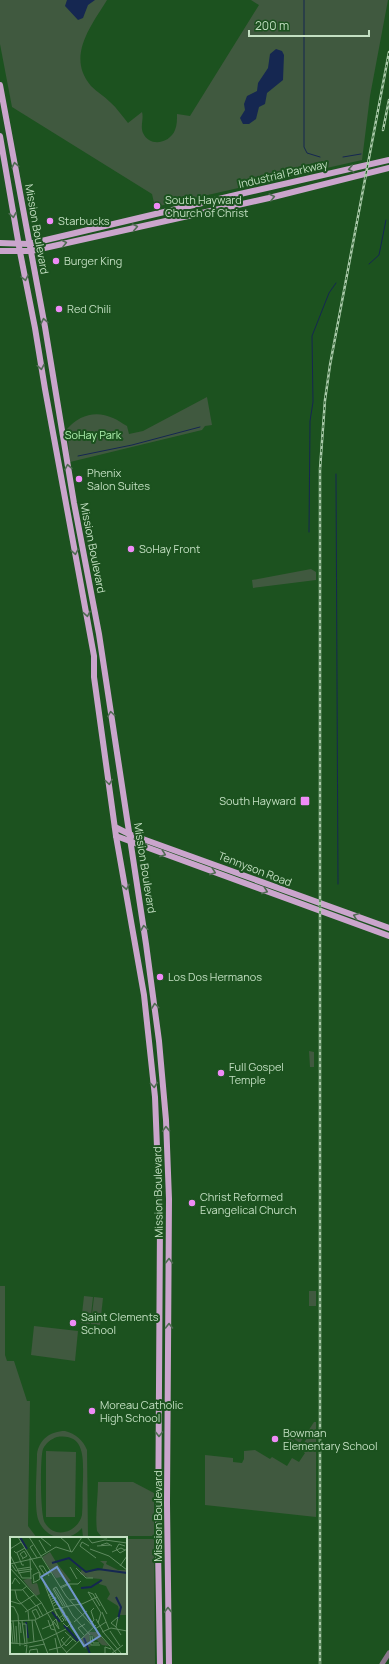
<svg xmlns="http://www.w3.org/2000/svg" width="389" height="1664" font-family="Manrope,sans-serif">
  <rect width="100%" height="100%" fill="#1c521f"/>
  <g fill="#40593f" fill-rule="evenodd">
    <path d="M0,0H107C91,26 66,57 91,86C97,92 104,96 110,102C117,108 122,116 128,123L142,112C144,119 140,126 143,133C150,148 170,143 175,130C177,125 177,120 177,114L190,116L259,5L251,0H388L370,96L362,160L155,207L152,194L12,107L0,44Z"/>
    <path d="M207,397L212,425L205,426L202,430L70,462L67,429C79,415 96,410 113,418C118,420 123,424 127,426L129,434L143,431Z"/>
    <path d="M311,569L316,572V580L253,588L252,580Z"/>
    <path d="M309,1051L314,1052V1067H310Z"/>
    <path d="M0,1286H5V1355L7,1361H14L27,1401H30L28,1526L37,1538H11V1653H126V1539H154L155,1664H0Z"/>
    <rect x="309" y="1291" width="7" height="15"/>
    <path d="M84,1296L93,1297L90,1324L81,1323Z"/>
    <path d="M94,1297L103,1298L100,1325L91,1324Z"/>
    <path d="M34,1326L78,1331L75,1361L31,1355Z"/>
    <path d="M314,1422H316V1517L205,1505V1455L233,1458V1462L242,1463L244,1459V1451L255,1450L270,1459L272,1457L287,1466L292,1458L299,1462L305,1453L300,1449L307,1438L305,1436Z"/>
    <path d="M65,1431C76,1434 83,1440 87,1450L88,1537H83L82,1528C76,1535 67,1539 57,1537C48,1535 41,1528 38,1519C34,1506 37,1470 37,1454C39,1440 50,1431 65,1431ZM57,1437C86,1433 83,1460 83,1480C82,1492 83,1503 82,1515C78,1532 55,1540 45,1523C40,1515 40,1457 43,1449C46,1443 51,1439 57,1437Z"/>
    <path d="M293,1432L303,1438L300,1443L290,1436Z"/>
    <path d="M289,1438L294,1441L288,1450L283,1447Z"/>
    <path d="M46,1451L76,1452L75,1517H46Z"/>
    <path d="M98,1482H133L154,1493V1536H101L97,1531C95,1515 98,1498 98,1482Z"/>
  </g>
  <g fill="#152751">
    <path d="M67,0H95L88,5L83,18L78,20L65,6Z"/>
    <path d="M276,49L282,51L284,55L283,80L267,93L265,104L259,107L256,119L249,124H243L240,118L245,110L244,104L247,96L257,91L258,83L268,68L270,54Z"/>
  </g>
  <g fill="none" stroke-linecap="round" stroke-linejoin="round">
    <g stroke="#152751" stroke-width="1">
      <path d="M304,0V147L307,153L320,157"/>
      <path d="M343,157L361,154"/>
      <path d="M369,264L379,255L386,220"/>
      <path d="M78,456L132,445L200,427"/>
      <path d="M336,474L338,884"/>
      <path d="M309,532L310,421L313,402L312,336L329,293L336,283"/>
    </g>
    <path stroke="#89768a" stroke-width="5" d="M382,1664L389,1653"/>
    <g stroke="#caa5cc" stroke-width="6">
      <path d="M0,85L45,327L74,503L99,634L146,944L159,1041L166,1120L169,1199L167,1503L169,1664"/>
      <path d="M0,136L20,252L35,328L45,389L94,656V677L116,836L144,995L155,1097L160,1223L158,1549L160,1664"/>
      <path d="M0,243L29,244L240,194L389,160"/>
      <path d="M0,251H31L269,198L389,168"/>
      <path d="M115,827L129,834L389,928"/>
      <path d="M116,836L389,936"/>
    </g>
    <defs>
      <g id="rail">
        <path d="M383,130L389,100"/>
        <path d="M320,1664V469L325,400L330,365L389,52"/>
      </g>
    </defs>
    <use href="#rail" stroke="#abcbab" stroke-width="2.5"/>
    <use href="#rail" stroke="#1c521f" stroke-width="1" stroke-dasharray="3" stroke-linecap="butt"/>
  </g>
  <defs><path id="oneway-chevron" d="M-2-3.5L2.5 0L-2 3.5" fill="none" stroke-width="1.6" stroke-linecap="round" stroke-linejoin="round"/></defs>
  <g stroke="#506b53">
    <use href="#oneway-chevron" transform="translate(15 165) rotate(-101)"/>
    <use href="#oneway-chevron" transform="translate(351 169) rotate(167)"/>
    <use href="#oneway-chevron" transform="translate(272 197) rotate(-14)"/>
    <use href="#oneway-chevron" transform="translate(13 215) rotate(80)"/>
    <use href="#oneway-chevron" transform="translate(135 227) rotate(-12)"/>
    <use href="#oneway-chevron" transform="translate(64 243) rotate(-14)"/>
    <use href="#oneway-chevron" transform="translate(25 278) rotate(78)"/>
    <use href="#oneway-chevron" transform="translate(44 321) rotate(-101)"/>
    <use href="#oneway-chevron" transform="translate(41 367) rotate(80)"/>
    <use href="#oneway-chevron" transform="translate(68 467) rotate(-100)"/>
    <use href="#oneway-chevron" transform="translate(75 552) rotate(80)"/>
    <use href="#oneway-chevron" transform="translate(87 614) rotate(80)"/>
    <use href="#oneway-chevron" transform="translate(111 714) rotate(-98)"/>
    <use href="#oneway-chevron" transform="translate(109 782) rotate(82)"/>
    <use href="#oneway-chevron" transform="translate(163 854) rotate(20)"/>
    <use href="#oneway-chevron" transform="translate(213 872) rotate(20)"/>
    <use href="#oneway-chevron" transform="translate(126 887) rotate(80)"/>
    <use href="#oneway-chevron" transform="translate(265 891) rotate(20)"/>
    <use href="#oneway-chevron" transform="translate(356 916) rotate(-160)"/>
    <use href="#oneway-chevron" transform="translate(144 928) rotate(-99)"/>
    <use href="#oneway-chevron" transform="translate(155 1006) rotate(-97)"/>
    <use href="#oneway-chevron" transform="translate(154 1085) rotate(85)"/>
    <use href="#oneway-chevron" transform="translate(166 1129) rotate(-92)"/>
    <use href="#oneway-chevron" transform="translate(169 1261) rotate(-90)"/>
    <use href="#oneway-chevron" transform="translate(169 1326) rotate(-90)"/>
    <use href="#oneway-chevron" transform="translate(159 1434) rotate(90)"/>
    <use href="#oneway-chevron" transform="translate(168 1610) rotate(-91)"/>
  </g>
  <g fill="#ef8bf7" stroke="#1c521f" stroke-width="1.5">
    <circle cx="157" cy="206" r="4"/>
    <circle cx="50" cy="221" r="4"/>
    <circle cx="56" cy="261" r="4"/>
    <circle cx="59" cy="309" r="4"/>
    <circle cx="79" cy="479" r="4"/>
    <circle cx="131" cy="549" r="4"/>
    <rect x="300" y="796" width="10" height="10" rx="2"/>
    <circle cx="160" cy="977" r="4"/>
    <circle cx="221" cy="1073" r="4"/>
    <circle cx="192" cy="1203" r="4"/>
    <circle cx="73" cy="1323" r="4"/>
    <circle cx="92" cy="1411" r="4"/>
    <circle cx="275" cy="1439" r="4"/>
  </g>
  <g text-anchor="middle" stroke-width="4" stroke-linejoin="round" paint-order="stroke">
    <g font-size="11" fill="#c3dfc2" stroke="#1c521f">
      <text transform="translate(283 174) rotate(-13)" y="4">Industrial Parkway</text>
      <text transform="translate(37 229) rotate(80)" y="4">Mission Boulevard</text>
      <text transform="translate(93 548) rotate(79)" y="4">Mission Boulevard</text>
      <text transform="translate(145 868) rotate(81)" y="4">Mission Boulevard</text>
      <text transform="translate(255 869) rotate(21)" y="4">Tennyson Road</text>
      <text transform="translate(158 1192) rotate(-91)" y="4">Mission Boulevard</text>
      <text transform="translate(158 1516) rotate(-90)" y="4">Mission Boulevard</text>
    </g>
    <g font-size="11" fill="#c3dfc2" stroke="#1c521f" text-anchor="start">
      <text x="165" y="204">South Hayward<tspan x="165" dy="13">Church of Christ</tspan></text>
      <text x="58" y="225">Starbucks</text>
      <text x="64" y="265">Burger King</text>
      <text x="67" y="313">Red Chili</text>
      <text x="87" y="477">Phenix<tspan x="87" dy="13">Salon Suites</tspan></text>
      <text x="139" y="553">SoHay Front</text>
      <text x="296" y="805" text-anchor="end">South Hayward</text>
      <text x="168" y="981">Los Dos Hermanos</text>
      <text x="229" y="1071">Full Gospel<tspan x="229" dy="13">Temple</tspan></text>
      <text x="200" y="1201">Christ Reformed<tspan x="200" dy="13">Evangelical Church</tspan></text>
      <text x="81" y="1321">Saint Clements<tspan x="81" dy="13">School</tspan></text>
      <text x="100" y="1409">Moreau Catholic<tspan x="100" dy="13">High School</tspan></text>
      <text x="283" y="1437">Bowman<tspan x="283" dy="13">Elementary School</tspan></text>
    </g>
    <g font-size="11" fill="#aef0ae" stroke="#1c521f">
      <text x="93" y="439">SoHay Park</text>
    </g>
  </g>
  <g transform="translate(10 1537)">
    <rect width="117" height="117" fill="#1c521f"/>
    <path d="M40,15L46,25L61,44L57,46L51,40L46,41L32,20ZM90,24H97L96,27L108,33H117V78H110L108,69L97,62L100,57L96,49L89,47L91,42L79,41L70,37L72,32L76,35L92,33L94,27ZM21,41L22,47L27,46L28,49L30,57L26,59L13,43ZM79,95H87L99,109L92,108L82,98L79,99L81,109L75,112L71,102Z" fill="#40593f"/>
    <path fill="none" stroke="#152751" stroke-width="2" d="M10,0L17,12M42,26L59,21L76,35L88,32L117,36M71,51L81,50L92,43M106,60L111,70L108,82M42,75L50,85M16,85L18,101M54,88L68,104M74,101L80,117"/>
    <path fill="none" stroke="#5f8a60" stroke-width="1" d="M8,0L30,36L47,79M19,0L56,59L107,117M30,0L41,9M50,0L58,7L61,15M77,0L82,6L95,3L117,6M82,0L97,1M29,3L36,15M23,8L20,10L27,21M91,8L97,6L102,9M79,9L72,5L70,9L86,21M87,9L100,8M115,9L109,7L106,12L110,16L117,12M0,12L11,5M80,12L99,19L117,33M4,14L6,16L15,11M102,15L111,11L115,13M7,16L12,28H14M0,18L12,41H21M31,19L46,10L62,15L72,0M20,21L21,42M12,22L17,19L14,14L10,17L13,21M0,27L31,20M2,28L6,34L22,32M29,29L35,38L41,35M29,29H33L39,39M110,29L117,19M60,30L67,42M0,31L31,65L42,84L51,109L58,117M66,31L76,41H83M8,32L21,30M8,36L21,34M23,46L24,45H25L30,42L29,35L23,38L24,45M2,47L5,41L10,47M46,50L63,79L80,98M46,50L43,52L53,69M50,50L57,47H68L71,44M44,51L55,69M51,51L59,47L66,62L60,63M0,53H12L17,49M5,53L7,62L18,74L19,84M13,53L26,69M78,55L91,76L88,86M78,55L83,57L90,69M85,56L97,77M38,59L42,56L43,58L39,61M40,63L45,60L46,62L41,65M0,64L10,67L24,58M42,67L47,64L48,66L44,69M27,68L33,79M64,68L72,67L87,60M0,69L4,70L8,78L10,109M49,71L56,84M45,74L52,85L54,83L52,81M15,75L31,66M92,75L99,92M49,81L55,77L52,71M26,82L22,74L26,72L30,80M86,82L94,96L111,116M22,83L24,105M25,83L38,117M38,83L41,92L45,93M0,84L25,83L45,72L64,68M3,84L5,106M12,84L15,107M64,85L77,74M1,86L3,107M8,86H10L11,96M53,86L57,90L61,86L57,79L54,80M13,87H16L17,106M43,87V85L46,82L49,92L44,85M80,87L84,83L81,74L84,71M6,89L7,107M60,89L70,103M106,90L101,86L108,80L106,90L111,98M32,92L44,87M85,92L96,85M100,94L110,109M55,95L66,105M92,95L101,91L117,94M74,98L68,91L75,87M80,99L81,108H90M82,99L83,106H89M54,100L51,103L56,109L63,102M45,101L48,117M0,104L1,106L13,107L33,103L56,92M14,109L17,108L16,117M19,110L35,107M39,113L51,110L61,99M19,117L20,113L27,112L28,117M55,117L86,88M59,117H73M95,117V110L101,112M101,117L113,108"/>
    <path fill="#7096cd" fill-opacity="0.15" stroke="#7096cd" stroke-width="2" d="M47,30L90,99L74,109L31,40Z"/>
    <rect width="117" height="117" fill="none" stroke="#c3dfc2" stroke-width="2"/>
  </g>
  <path d="M249 30v6h120v-6" fill="none" stroke="#c3dfc2" stroke-width="2"/>
  <text x="255" y="30" font-size="12" fill="#c3dfc2" stroke="#1c521f" stroke-width="3" paint-order="stroke">200 m</text>
</svg>
